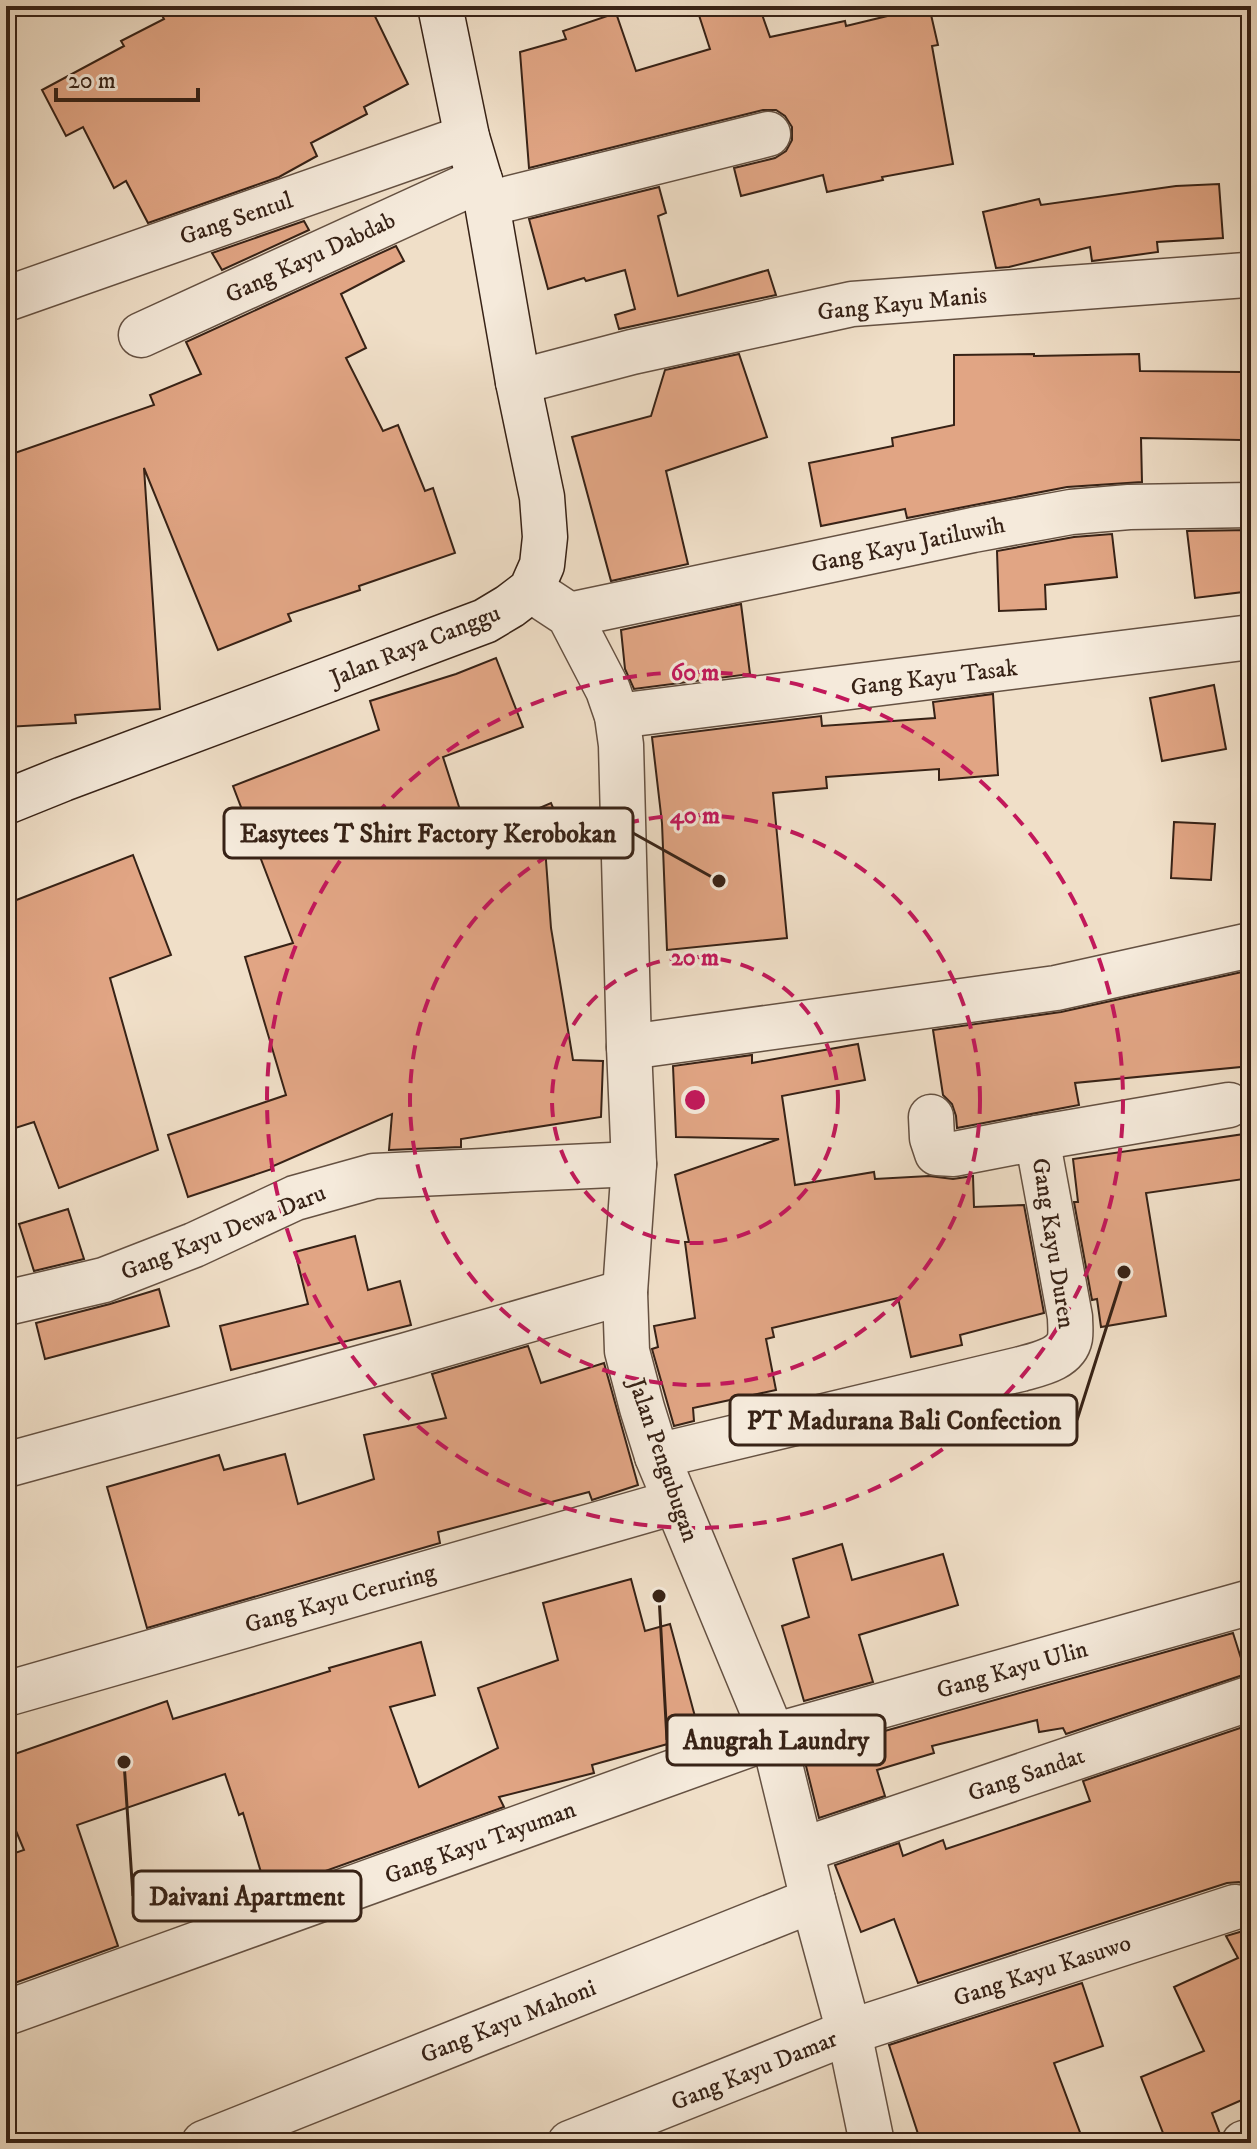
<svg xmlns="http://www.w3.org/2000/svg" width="1257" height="2149" font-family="'IM FELL DW Pica',serif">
  <rect width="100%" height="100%" fill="#f0dfc8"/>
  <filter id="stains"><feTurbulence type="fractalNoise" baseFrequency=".0025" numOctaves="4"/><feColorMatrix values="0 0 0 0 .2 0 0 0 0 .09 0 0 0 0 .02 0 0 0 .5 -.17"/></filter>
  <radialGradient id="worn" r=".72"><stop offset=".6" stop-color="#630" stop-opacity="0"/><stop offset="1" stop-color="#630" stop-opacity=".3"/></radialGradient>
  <g fill="#e1a584" stroke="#372216" stroke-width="2">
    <path d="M157,6H370L408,84L364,107L367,114L311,143L317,156L279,177L148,223L126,181L114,188L83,127L66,136L42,90L124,46L121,41L164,19Z"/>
    <path d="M696,6H759L770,37L845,21L846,26L929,6L938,45L932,46L953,164L882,177L883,180L827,192L823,175L741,196L734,168L775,158L786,151L792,140V127L785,116L776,110H763L529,168L520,52L566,39L563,31L616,13L636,71L710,49Z"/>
    <path d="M1219,184L1223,238L1157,242L1158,252L1092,261L1090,247L1009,267L996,268L983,212L1039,199L1041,205L1176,186Z"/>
    <path d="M659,187L666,213L658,216L678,296L768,270L776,295L619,329L615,315L635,309L625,270L586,281L584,278L548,289L529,219Z"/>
    <path d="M304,221L309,230L222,270L212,253Z"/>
    <path d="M396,246L404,261L341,294L366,348L346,358L383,431L398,425L425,491L433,488L455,553L359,586L360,590L288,614L291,621L218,650L144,468L160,709L75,715L76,723L6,727V456L154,405L150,395L201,374L186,342Z"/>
    <path d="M739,354L767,437L666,471L688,564L611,581L572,437L651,416L665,370Z"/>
    <path d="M1034,354V356L1139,354L1140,371L1242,372L1241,440L1141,438L1142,482L1067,487L907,518L905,509L821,526L809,463L893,446L892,438L954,425V355Z"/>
    <path d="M1251,530V591L1195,598L1187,531Z"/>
    <path d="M1112,534L1117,577L1045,585L1046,609L999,611L997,551L1074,537Z"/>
    <path d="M741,604L750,674L634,689L625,669L621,630Z"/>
    <path d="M496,658L523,727L443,757L469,838L551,803L566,838L545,847L551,928L573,1060L603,1061L601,1117L461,1139V1147L389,1150L392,1114L271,1167L272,1169L188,1197L168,1135L286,1095L245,957L293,943L233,786L379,730L370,701L456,674Z"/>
    <path d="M1214,685L1226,749L1162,761L1150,698Z"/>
    <path d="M993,694L998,775L939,780V769L826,777L827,788L773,793L787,938L667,950L662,823L652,737L821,716L822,726L935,718L933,702Z"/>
    <path d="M1174,822L1215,824L1211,880L1171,878Z"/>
    <path d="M133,855L171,955L110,978L158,1150L59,1188L34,1122L6,1131V904Z"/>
    <path d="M1251,970V1066L1075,1083L1079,1105L957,1128L956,1116L952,1104L943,1095L933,1030L1061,1012Z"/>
    <path d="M858,1044L865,1080L782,1096L795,1185L874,1172L875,1179L929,1176L953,1179L973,1176L974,1207L1024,1205L1044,1313L960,1335L962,1345L911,1357L898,1298L772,1328L774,1337L766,1339L776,1390L693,1408L694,1421L674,1426L652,1349L658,1347L654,1326L695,1318L685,1242H689L675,1175L779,1139L676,1137L673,1066L752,1055V1063Z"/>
    <path d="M1251,1133V1178L1146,1193L1166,1316L1101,1327L1097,1299L1092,1300L1074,1202H1078L1073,1159Z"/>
    <path d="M68,1209L84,1259L34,1271L19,1224Z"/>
    <path d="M355,1236L368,1290L400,1281L411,1325L231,1370L220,1326L308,1304L295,1252Z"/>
    <path d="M159,1289L169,1326L45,1359L36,1323L110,1304Z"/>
    <path d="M528,1346L541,1383L604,1363L638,1485L592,1500L589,1492L438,1532L440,1543L147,1628L107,1487L219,1455L224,1470L285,1454L298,1504L374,1479L364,1435L446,1418L432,1374Z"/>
    <path d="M842,1544L852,1580L943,1554L958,1605L859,1635L873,1682L804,1701L782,1626L809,1617L793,1559Z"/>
    <path d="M631,1579L645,1631L670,1624L700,1735L592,1765L594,1773L499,1797L504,1807L267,1892L243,1813L239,1815L225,1774L77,1825L118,1946L6,1986V1856L24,1850L6,1807V1757L167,1701L173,1719L330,1671L329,1668L421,1642L435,1695L390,1707L419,1787L498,1748L478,1688L558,1660L543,1603Z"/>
    <path d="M1233,1633L1246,1674L1066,1734L1063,1728L1039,1732L1037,1720L932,1746L934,1753L877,1770L885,1796L819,1818L803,1754Z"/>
    <path d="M1246,1726L1251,1738V1888L1239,1882L1227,1883L918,1983L894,1919L861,1932L835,1865L899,1843L903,1856L943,1840L946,1849L1090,1801L1083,1781Z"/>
    <path d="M1251,1926V2096L1212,2113L1220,2134L1196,2143H1167L1141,2077L1204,2051L1174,1987L1238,1958L1226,1936L1243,1931Z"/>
    <path d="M1082,1983L1103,2046L1054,2063L1084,2143H921L889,2045Z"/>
  </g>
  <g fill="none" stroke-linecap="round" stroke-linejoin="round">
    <defs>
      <g id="street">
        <path d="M487,204L768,134"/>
        <path d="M6,299L467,137"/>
        <path d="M141,335L480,180"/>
        <path d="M518,382L632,352L852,304L1246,275"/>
        <path d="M531,590L569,615L608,690L617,716L621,745L629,1047L634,1164L625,1292L627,1351L642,1408L657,1456L773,1736L813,1900L849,2032L872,2143"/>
        <path d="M569,615L973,530L1071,512L1129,507L1251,505"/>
        <path d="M617,716L1251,637"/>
        <path d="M629,1047L1056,988L1246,946"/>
        <path d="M1037,1138L1229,1105"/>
        <path d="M6,1303L104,1280L194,1245L295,1198L374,1176L634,1164"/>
        <path d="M657,1456L1021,1369C1039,1364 1066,1359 1070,1338C1071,1331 1070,1323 1070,1317L1037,1138L954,1154L937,1153L932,1138L931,1117"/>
        <path d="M6,1465L407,1355L625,1292"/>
        <path d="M6,1694L675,1502"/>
        <path d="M802,1850L1251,1698"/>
        <path d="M6,2013L773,1736L1251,1602"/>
        <path d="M204,2143L813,1900"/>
        <path d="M570,2143L849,2032L1235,1907"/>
        <path d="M1244,2143L1251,2141"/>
      </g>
      <path id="secondary" d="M6,802L63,779L485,621L510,606L531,590L542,565L545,537L542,497L518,382L487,204L467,137L440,6"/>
    </defs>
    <use href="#street" stroke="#655142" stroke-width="47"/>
    <use href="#secondary" stroke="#372216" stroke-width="47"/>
    <use href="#street" stroke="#f5eadb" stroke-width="44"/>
    <use href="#secondary" stroke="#f5eadb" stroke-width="44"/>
  </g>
  <g fill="none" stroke="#c2185b" stroke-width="4" stroke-dasharray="14 10">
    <circle cx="695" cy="1100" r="143"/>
    <circle cx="695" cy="1100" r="285"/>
    <circle cx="695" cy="1100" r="428"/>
  </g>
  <g text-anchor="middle" stroke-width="6" stroke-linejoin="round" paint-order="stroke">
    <g font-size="24" fill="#372216" stroke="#f5eadb">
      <text transform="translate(236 218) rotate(-19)" y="8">Gang Sentul</text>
      <text transform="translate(310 257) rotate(-25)" y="8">Gang Kayu Dabdab</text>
      <text transform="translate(902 303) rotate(-6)" y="8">Gang Kayu Manis</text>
      <text transform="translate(908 544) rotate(-12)" y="8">Gang Kayu Jatiluwih</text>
      <text transform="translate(415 645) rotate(-22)" y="8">Jalan Raya Canggu</text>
      <text transform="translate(934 677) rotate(-7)" y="8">Gang Kayu Tasak</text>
      <text transform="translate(223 1232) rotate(-22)" y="8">Gang Kayu Dewa Daru</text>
      <text transform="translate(1054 1243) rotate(81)" y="8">Gang Kayu Duren</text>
      <text transform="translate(664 1460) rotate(71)" y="8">Jalan Pengubugan</text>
      <text transform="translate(340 1598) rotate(-16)" y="8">Gang Kayu Ceruring</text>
      <text transform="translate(1012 1669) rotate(-16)" y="8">Gang Kayu Ulin</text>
      <text transform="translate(1026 1774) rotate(-19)" y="8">Gang Sandat</text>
      <text transform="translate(480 1842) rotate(-20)" y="8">Gang Kayu Tayuman</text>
      <text transform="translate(1042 1970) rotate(-18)" y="8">Gang Kayu Kasuwo</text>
      <text transform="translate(508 2021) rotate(-22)" y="8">Gang Kayu Mahoni</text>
      <text transform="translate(754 2070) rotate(-22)" y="8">Gang Kayu Damar</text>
    </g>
  </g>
  <circle cx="695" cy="1100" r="12" fill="#c2185b" stroke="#f5eadb" stroke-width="4"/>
  <g font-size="24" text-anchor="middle" font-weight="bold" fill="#c2185b" stroke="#f5eadb" stroke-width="6" stroke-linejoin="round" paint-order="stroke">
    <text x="695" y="680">60 m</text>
    <text x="695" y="823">40 m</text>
    <text x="695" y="965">20 m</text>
  </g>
  <path fill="none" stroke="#372216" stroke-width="3" d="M719 881L633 833M1124 1272L1077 1420M659 1596L667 1740M124 1762L133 1896"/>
  <g fill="#372216" stroke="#f5eadb" stroke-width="3">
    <circle cx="719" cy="881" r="8"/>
    <circle cx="1124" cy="1272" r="8"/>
    <circle cx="659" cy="1596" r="8"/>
    <circle cx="124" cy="1762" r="8"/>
  </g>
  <g fill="#f5eadb" stroke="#372216" stroke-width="3">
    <rect x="224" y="808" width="409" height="50" rx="8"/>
    <rect x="730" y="1395" width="347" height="50" rx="8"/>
    <rect x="667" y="1715" width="218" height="50" rx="8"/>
    <rect x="133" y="1871" width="228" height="50" rx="8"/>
  </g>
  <g font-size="26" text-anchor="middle" font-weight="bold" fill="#372216">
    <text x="428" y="842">Easytees T Shirt Factory Kerobokan</text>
    <text x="904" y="1429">PT Madurana Bali Confection</text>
    <text x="776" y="1749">Anugrah Laundry</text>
    <text x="247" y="1905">Daivani Apartment</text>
  </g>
  <rect width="1257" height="2149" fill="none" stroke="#f0dfc8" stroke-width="32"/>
  <rect x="8" y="8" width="1241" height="2133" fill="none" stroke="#372216" stroke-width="4"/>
  <rect x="16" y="16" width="1225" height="2117" fill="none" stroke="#372216" stroke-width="2"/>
  <path d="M56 88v12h142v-12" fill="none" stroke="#372216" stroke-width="4"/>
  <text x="68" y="88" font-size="24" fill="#372216" stroke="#f5eadb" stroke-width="6" paint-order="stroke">20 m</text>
  <rect width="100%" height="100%" filter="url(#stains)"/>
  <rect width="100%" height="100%" fill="url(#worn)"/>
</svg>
